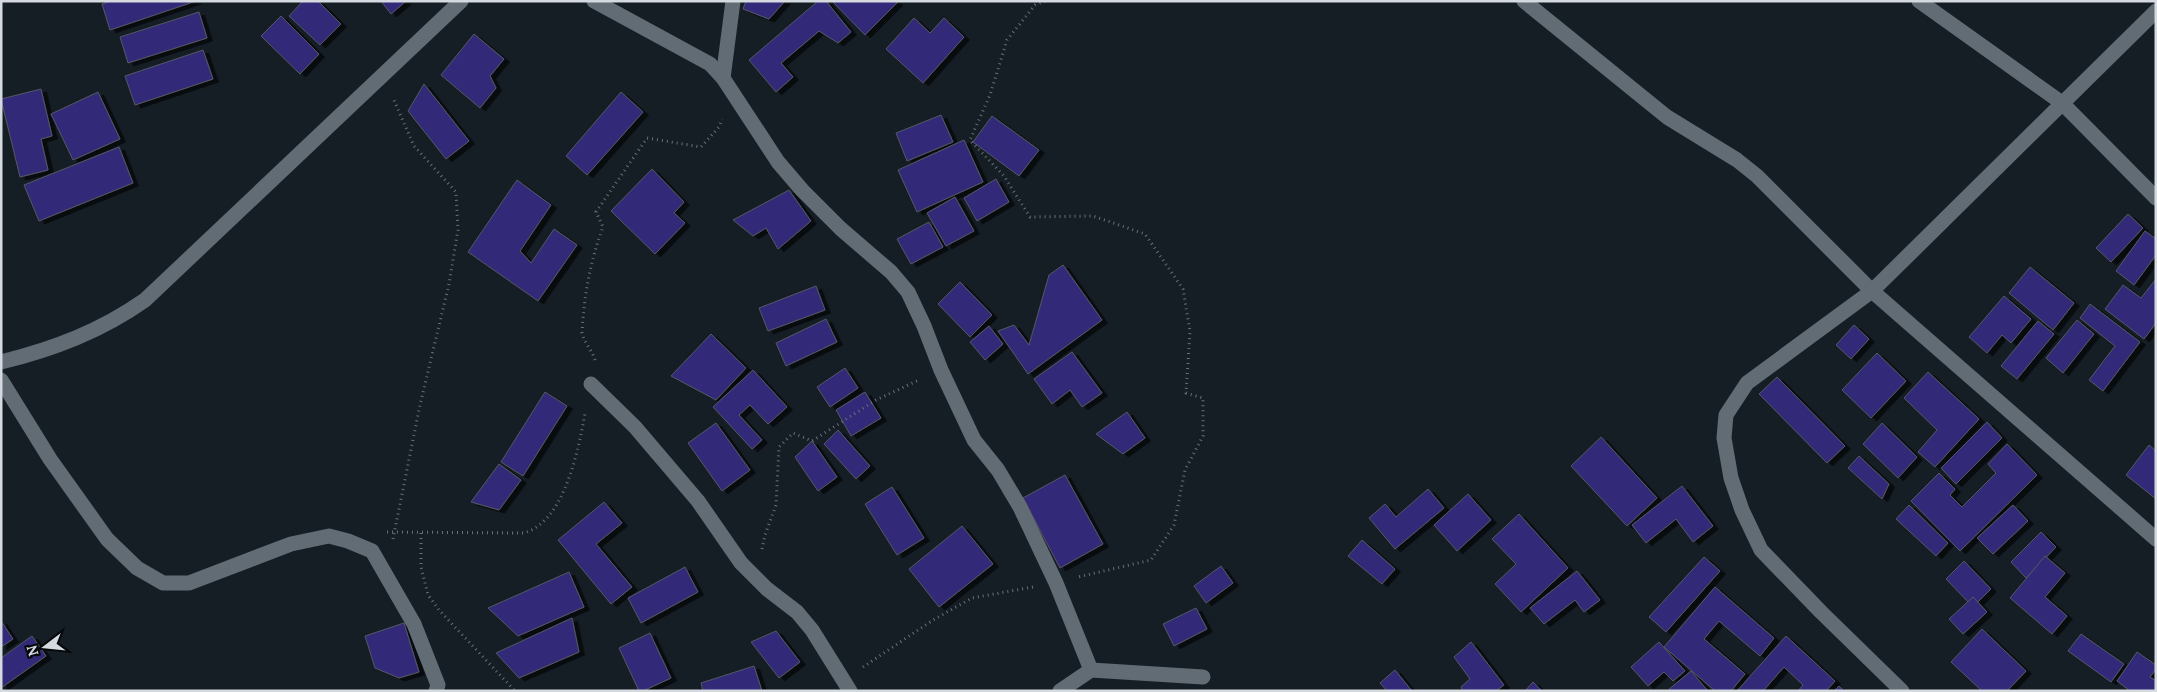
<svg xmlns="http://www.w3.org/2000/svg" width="2157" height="692" font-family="Lora,serif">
  <defs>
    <filter id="shadow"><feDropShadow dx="5.5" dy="3" stdDeviation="0" flood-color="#0009"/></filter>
  </defs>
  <rect width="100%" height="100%" fill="#151e25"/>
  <g fill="#302c78" stroke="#565763" filter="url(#shadow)">
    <path d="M111,1H196L110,30L102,4Z"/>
    <path d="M303,1H318L341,24L320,45L289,16Z"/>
    <path d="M381,1H406L391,14Z"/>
    <path d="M746,1H785L769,19L743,9Z"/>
    <path d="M818,1H826L851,32L838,43L819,31L781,63L793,77L776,92L749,60Z"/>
    <path d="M832,1H896L897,3L865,35Z"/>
    <path d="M199,12L207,38L128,63L120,37Z"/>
    <path d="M281,16L319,54L300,74L261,36Z"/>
    <path d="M914,18L930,33L944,18L964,37L923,83L886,49Z"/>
    <path d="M474,34L504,59L490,76L496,88L480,108L441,75Z"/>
    <path d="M203,50L213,79L135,105L125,76Z"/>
    <path d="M424,84L469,141L446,159L408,111Z"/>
    <path d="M41,89L52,136L41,139L48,170L20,177L1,99Z"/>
    <path d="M98,92L120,139L73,160L51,114Z"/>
    <path d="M621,92L643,112L587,175L566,156Z"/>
    <path d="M941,115L953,142L907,161L896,133Z"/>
    <path d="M992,116L1039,150L1019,176L973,142Z"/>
    <path d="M964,140L983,182L917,212L898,170Z"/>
    <path d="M119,147L133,183L39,221L24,185Z"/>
    <path d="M652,169L684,202L674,213L685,223L655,254L611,211Z"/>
    <path d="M996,179L1009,202L977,221L964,198Z"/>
    <path d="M517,180L551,205L520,251L531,263L554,229L577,245L538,301L468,252Z"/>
    <path d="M789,190L811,221L778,249L766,228L753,236L733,220Z"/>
    <path d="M955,197L974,231L946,246L927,213Z"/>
    <path d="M2128,214L2143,228L2111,262L2096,248Z"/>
    <path d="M929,222L943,247L911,264L897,239Z"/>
    <path d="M2145,231L2156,239V255L2134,285L2116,271Z"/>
    <path d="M1063,265L1102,320L1028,374L998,331L1014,325L1029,345L1049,275Z"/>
    <path d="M2030,267L2074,303L2053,330L2009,293Z"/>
    <path d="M2156,279V323L2144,339L2105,309L2123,285L2141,298Z"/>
    <path d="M960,282L992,315L970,337L938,304Z"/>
    <path d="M816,286L825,310L768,331L759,308Z"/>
    <path d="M2004,296L2031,319L2011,343L2002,335L1987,353L1969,337Z"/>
    <path d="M2090,304L2140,342L2103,391L2089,380L2115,346L2080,318Z"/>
    <path d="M826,319L837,342L786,366L776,343Z"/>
    <path d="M2077,320L2094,334L2063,373L2046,358Z"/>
    <path d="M2038,321L2054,334L2017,379L2001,366Z"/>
    <path d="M1854,325L1869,339L1851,359L1836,345Z"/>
    <path d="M989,326L1003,344L985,360L970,342Z"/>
    <path d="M711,334L746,368L716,400L671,376Z"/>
    <path d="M1072,352L1102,393L1082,407L1070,390L1052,404L1034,379Z"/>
    <path d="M1877,353L1906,381L1871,418L1842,390Z"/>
    <path d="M845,368L858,388L830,407L817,387Z"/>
    <path d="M753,370L787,407L768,424L750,405L739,415L762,440L752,449L713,407Z"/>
    <path d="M1928,372L1979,419L1935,467L1918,452L1937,430L1904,398Z"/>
    <path d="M1777,377L1845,446L1827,463L1759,394Z"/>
    <path d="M545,392L567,406L523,476L501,462Z"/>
    <path d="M865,392L881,418L851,436L836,410Z"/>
    <path d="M1127,412L1145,438L1123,454L1096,434Z"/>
    <path d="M1987,422L2002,438L1956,484L1941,468Z"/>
    <path d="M716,423L750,470L722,491L688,443Z"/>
    <path d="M1882,423L1917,457L1898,478L1863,444Z"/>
    <path d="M838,430L870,466L856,479L824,444Z"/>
    <path d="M1601,437L1657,498L1627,526L1571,466Z"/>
    <path d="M812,441L837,477L818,491L795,457Z"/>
    <path d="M2007,444L2037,475L1960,551L1911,501L1939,473L1955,489L1950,495L1962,507L1996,473L1988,464Z"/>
    <path d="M2149,445L2156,451V499L2126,475Z"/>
    <path d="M1859,456L1889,484L1882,499L1848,468Z"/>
    <path d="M499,464L521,480L499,510L471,502Z"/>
    <path d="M1065,475L1103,544L1060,568L1023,498Z"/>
    <path d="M1682,486L1713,526L1693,542L1676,519L1646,543L1632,525Z"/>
    <path d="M892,487L924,538L897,555L865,504Z"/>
    <path d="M1428,489L1444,508L1395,549L1369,518L1385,504L1396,517Z"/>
    <path d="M1468,494L1491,520L1457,551L1434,525Z"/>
    <path d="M604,502L622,523L596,544L632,587L611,604L558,540Z"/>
    <path d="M1909,505L1948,543L1936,556L1896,519Z"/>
    <path d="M2013,505L2028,521L1993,554L1977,538Z"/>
    <path d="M1519,514L1568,568L1521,612L1495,584L1516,564L1492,539Z"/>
    <path d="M962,526L993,564L939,607L909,569Z"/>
    <path d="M2041,532L2056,547L2026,578L2011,562Z"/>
    <path d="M1362,540L1395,569L1382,584L1348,556Z"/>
    <path d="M2045,556L2065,573L2045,597L2067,616L2052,634L2010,598Z"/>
    <path d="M1704,557L1720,571L1666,632L1649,617Z"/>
    <path d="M1964,561L1991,589L1973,607L1946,579Z"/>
    <path d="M1221,566L1233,583L1206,603L1194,586Z"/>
    <path d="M685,567L698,592L641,623L628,598Z"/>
    <path d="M1577,571L1600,600L1584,612L1575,600L1544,624L1530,608Z"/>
    <path d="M569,572L584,607L518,636L488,608Z"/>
    <path d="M1715,587L1774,638L1760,656L1719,621L1704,639L1745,674L1731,691H1715L1664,647Z"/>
    <path d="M1973,597L1987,612L1963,634L1949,619Z"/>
    <path d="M1196,608L1207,629L1174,646L1163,624Z"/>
    <path d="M572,618L579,652L519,678L496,653Z"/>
    <path d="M1,621L13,639L1,647Z"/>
    <path d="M404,623L419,672L399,678L375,668L365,636Z"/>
    <path d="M1982,629L2026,671L2007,691H1982L1951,662Z"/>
    <path d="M776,631L800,662L779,678L751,642Z"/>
    <path d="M650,633L671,678L643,691H639L619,648Z"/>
    <path d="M2081,634L2124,664L2111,682L2068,651Z"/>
    <path d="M32,636L46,656L1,688V658Z"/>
    <path d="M1786,636L1835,681L1826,691H1798L1803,685L1784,667L1763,691H1737Z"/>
    <path d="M1471,642L1504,685L1496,691H1463L1461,687L1470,679L1454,657Z"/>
    <path d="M1659,642L1685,671L1673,681L1664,672L1648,686L1631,667Z"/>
    <path d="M2137,652L2156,665V669L2150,677L2156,681V691H2130L2117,681Z"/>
    <path d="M754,666L762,691H703L701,683Z"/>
    <path d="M1395,670L1412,691H1387L1380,683Z"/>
    <path d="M1691,671L1708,691H1667Z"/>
    <path d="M1533,682L1542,691H1525Z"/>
    <path d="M1839,686L1844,691H1834Z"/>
  </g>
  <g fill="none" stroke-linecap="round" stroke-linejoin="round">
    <g stroke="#697077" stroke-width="3" stroke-dasharray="1 4" stroke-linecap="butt">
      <path d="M1045,1L1035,5L1007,40L990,95L970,140L1004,176L1030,217L1093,216L1145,234L1183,289L1190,331L1186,393L1203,398V436L1185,470L1174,525L1151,560L1078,577"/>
      <path d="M595,360C592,350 585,344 582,333C584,296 590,262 603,227L596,212L647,138L701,147L719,127L722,119"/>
      <path d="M387,532L523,533C564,524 579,448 585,413"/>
      <path d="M421,533V567L428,595L439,610L515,691"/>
      <path d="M393,539L420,405L449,284L458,230L456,192L414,146L393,98"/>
      <path d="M762,549L765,535L776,505L779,447L793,433L812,441L876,400L919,380"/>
      <path d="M863,667L933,620L972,598L1033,587"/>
    </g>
    <g stroke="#616c75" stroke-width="15">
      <path d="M594,1L710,64L723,78L778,162L802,190L841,229L891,272L908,292L924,326L941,370L974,440L998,470L1020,507L1056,583L1091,670"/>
      <path d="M1524,1L1667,117L1737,160L1757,176L1872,291L2156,539"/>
      <path d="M1919,1L2062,103L2156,198"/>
      <path d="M723,78L733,1"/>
      <path d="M1,362C54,349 101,331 145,300L461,1"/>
      <path d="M1,380L50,459L107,539L137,568L163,583H189L291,544L329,536L348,541L372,551L414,624L438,685L436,691"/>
      <path d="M591,384L635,427L698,501L741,563L767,589L797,612L812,630L850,691"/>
      <path d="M1060,691L1091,670L1203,677"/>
      <path d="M1902,691L1821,612L1761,550L1742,510L1731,478L1724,438L1726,415L1747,383L1872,291L2156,11"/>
    </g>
  </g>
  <rect width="2157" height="692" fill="none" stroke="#d4dadf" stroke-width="5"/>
  <g transform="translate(45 647) rotate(254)" stroke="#05070a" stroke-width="4" paint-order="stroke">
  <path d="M0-4L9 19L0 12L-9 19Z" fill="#d4dadf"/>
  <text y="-8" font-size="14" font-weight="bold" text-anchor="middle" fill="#d4dadf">N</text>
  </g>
</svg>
